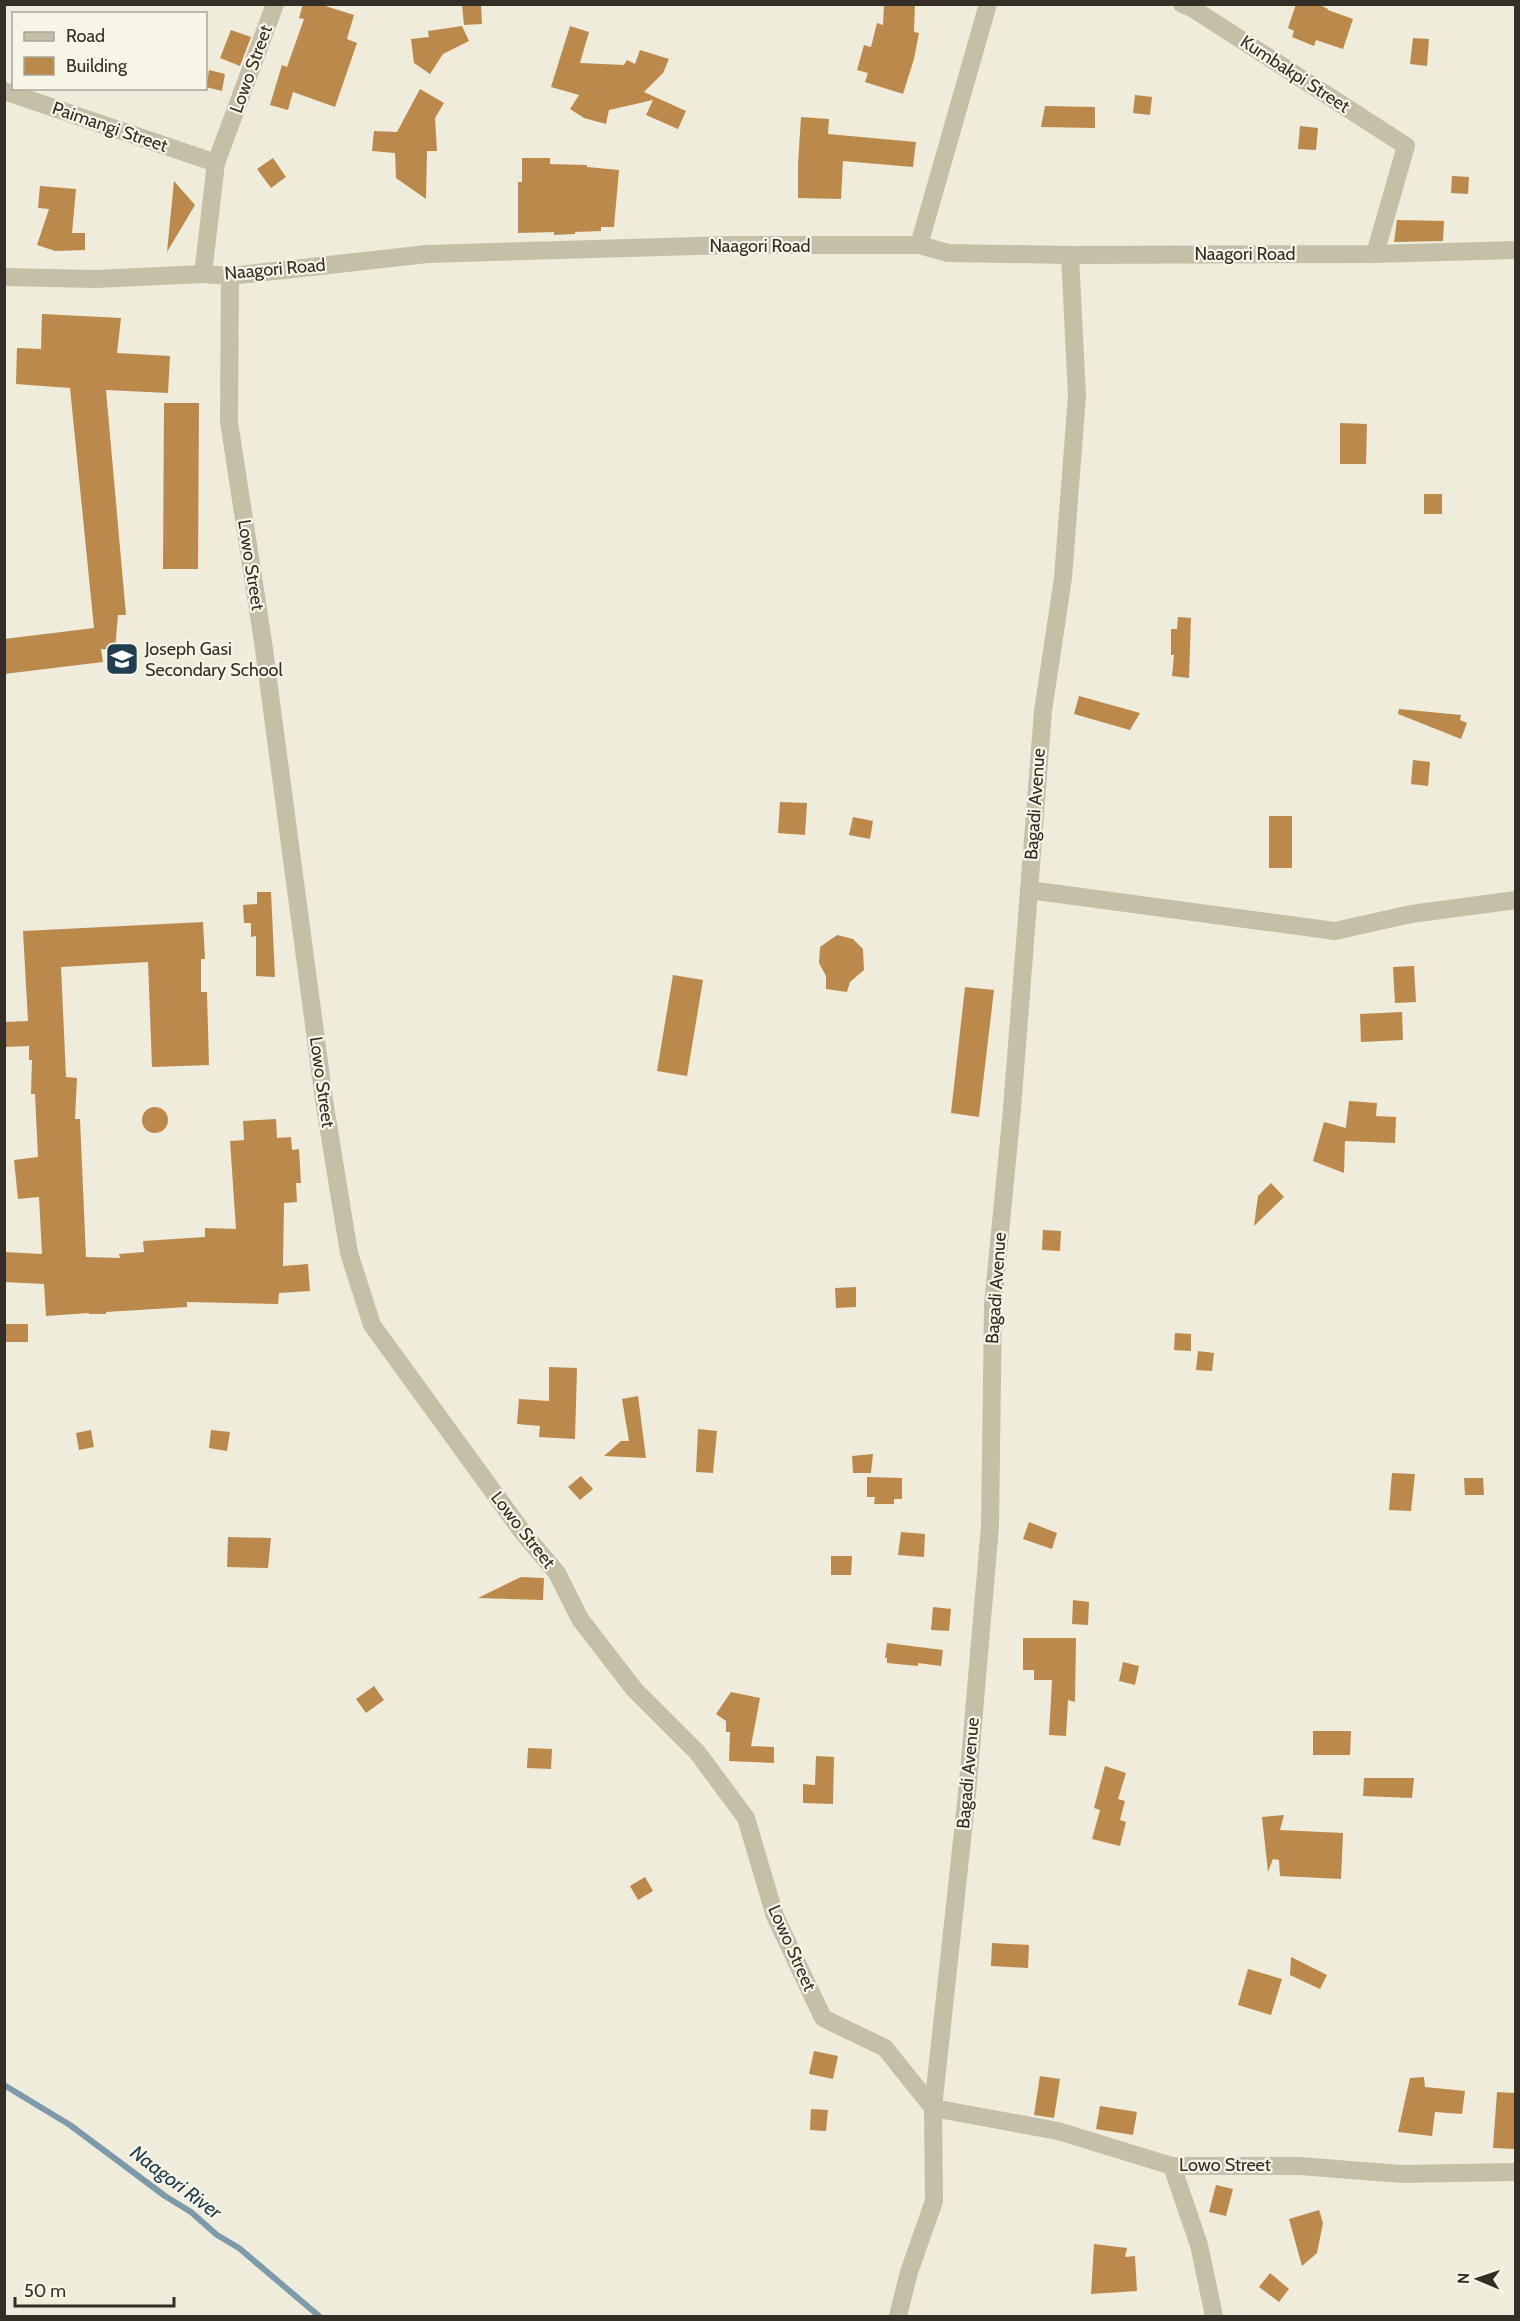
<svg xmlns="http://www.w3.org/2000/svg" width="1520" height="2321" font-family="Cabin,sans-serif">
  <rect width="100%" height="100%" fill="#efecdb"/>
  <g fill="none" stroke-linecap="round" stroke-linejoin="round">
    <path stroke="#7c9aaa" stroke-width="6" d="M4,2085L70,2125L165,2196L191,2212L217,2235L239,2248L319,2316"/>
  </g>
  <g fill="#bc894c">
    <path d="M303,4H319L354,15L347,39L357,43L335,107L293,92L288,110L270,105L282,65L287,67L304,19L299,18Z"/>
    <path d="M462,4H481L482,24L464,25Z"/>
    <path d="M884,4H915L914,32L919,33L914,59L903,94L865,82L868,73L857,70L864,45L871,47L877,23L883,25Z"/>
    <path d="M1296,4H1318L1328,9V10L1353,19L1343,49L1316,40L1314,46L1292,37L1294,31L1288,28Z"/>
    <path d="M462,26L469,41L443,54L430,74L414,63L411,39L429,37L428,31Z"/>
    <path d="M570,26L589,32L580,63L624,65L627,60L635,64L640,50L669,59L663,73L644,92L686,111L678,129L646,115L653,100L609,110L606,124L584,118L570,109L579,95L551,87Z"/>
    <path d="M231,30L251,37L240,66L220,58Z"/>
    <path d="M1413,38L1429,39L1427,66L1410,64Z"/>
    <path d="M209,70L225,74L222,91L206,87Z"/>
    <path d="M420,89L444,103L435,118L437,151H427L426,199L396,178L395,153L372,151L374,131L397,132Z"/>
    <path d="M1135,95L1152,97L1150,115L1133,113Z"/>
    <path d="M1045,106L1095,107V128L1041,127Z"/>
    <path d="M801,117L829,119L828,134L916,142L913,167L843,161L841,199L798,198V164Z"/>
    <path d="M1300,126L1318,128L1316,150L1298,149Z"/>
    <path d="M273,158L286,177L271,188L257,169Z"/>
    <path d="M522,158H550V164L587,165V167L619,170L614,227H601V231L575,232V234L554,235V232L518,233V182H522Z"/>
    <path d="M1452,176L1469,177L1468,194L1451,193Z"/>
    <path d="M174,181L195,205L167,252Z"/>
    <path d="M40,186L76,189L72,233H85V250L55,251L37,245L49,209L38,208Z"/>
    <path d="M1397,220L1444,221L1443,241L1394,242Z"/>
    <path d="M42,314L121,318L117,353L170,356L168,393L106,390L126,615H118L115,650L101,649L103,662L4,674V639L94,628L70,388L16,384L17,348L41,349Z"/>
    <path d="M164,403H199L198,569H163Z"/>
    <path d="M1340,423L1367,424L1366,464H1340Z"/>
    <rect x="1424" y="494" width="18" height="20"/>
    <path d="M1178,617L1191,618L1189,678L1172,676L1174,655H1171V629H1177Z"/>
    <path d="M1079,696L1140,713L1130,730L1074,714Z"/>
    <path d="M1399,709L1461,715L1460,720L1467,723L1461,739L1398,714Z"/>
    <path d="M1413,760L1430,762L1428,786L1411,784Z"/>
    <path d="M780,802L807,803L805,835L778,833Z"/>
    <rect x="1269" y="816" width="23" height="52"/>
    <path d="M853,817L873,821L870,839L849,835Z"/>
    <path d="M257,892H271L275,977L256,976V936L251,937V923H244L243,905L257,904Z"/>
    <path d="M203,922L205,959H201V992H207L209,1065L152,1067L148,962L61,967L66,1077L77,1078L75,1119H80L86,1257L120,1258L119,1254L144,1252L143,1241L205,1237V1228L236,1229L230,1141L244,1140L243,1121L276,1119L277,1138L291,1137L292,1150L299,1149L301,1183H296L297,1202L284,1203L283,1266L308,1264L310,1291L279,1293L278,1304L187,1302V1307L106,1312V1314H89V1313L46,1316L44,1284L4,1282V1252L42,1254L39,1197L18,1199L14,1160L38,1157L35,1094H31L32,1060H29V1046L4,1047V1022L28,1021L23,931Z"/>
    <path d="M837,935L853,939L863,949L864,970L850,982L847,992L826,989V976L819,963L820,947Z"/>
    <path d="M1414,966L1416,1002L1395,1003L1393,967Z"/>
    <path d="M673,975L703,980L687,1076L657,1071Z"/>
    <path d="M965,987L994,990L979,1117L951,1113Z"/>
    <path d="M1402,1012L1403,1040L1361,1042L1360,1014Z"/>
    <path d="M1349,1101L1377,1103L1376,1116L1396,1117L1395,1143L1345,1141L1344,1173L1313,1161L1324,1122L1346,1128L1345,1135Z"/>
    <circle cx="155" cy="1120" r="13"/>
    <path d="M1271,1183L1284,1197L1254,1226L1258,1196Z"/>
    <path d="M1043,1230L1061,1231L1060,1251L1042,1250Z"/>
    <path d="M856,1287V1307L836,1308L835,1288Z"/>
    <rect x="4" y="1324" width="24" height="18"/>
    <path d="M1175,1333L1191,1334V1351L1174,1350Z"/>
    <path d="M1198,1351L1214,1353L1212,1371L1196,1370Z"/>
    <path d="M549,1367L577,1368L575,1439L539,1437L540,1426L517,1424L519,1399L549,1401Z"/>
    <path d="M638,1396L646,1458L604,1456L621,1441H629L622,1399Z"/>
    <path d="M698,1429L717,1431L713,1473L696,1472Z"/>
    <path d="M91,1430L94,1447L79,1450L76,1433Z"/>
    <path d="M211,1430L230,1432L227,1451L209,1448Z"/>
    <path d="M873,1454L871,1473H853L852,1456Z"/>
    <path d="M1392,1473L1415,1474L1411,1511L1389,1510Z"/>
    <path d="M581,1476L593,1489L580,1500L568,1487Z"/>
    <path d="M867,1477L902,1478V1499H894V1504H874L875,1497H867Z"/>
    <path d="M1464,1478H1483L1484,1495H1465Z"/>
    <path d="M1029,1522L1057,1533L1052,1549L1023,1539Z"/>
    <path d="M901,1532L925,1534L924,1557L898,1555Z"/>
    <path d="M228,1537L271,1538L268,1568L227,1567Z"/>
    <path d="M831,1556H852L851,1575H831Z"/>
    <path d="M521,1577L544,1578L543,1600L478,1598Z"/>
    <path d="M1073,1600L1089,1602L1088,1625L1072,1624Z"/>
    <path d="M933,1607L951,1609L949,1631L931,1630Z"/>
    <path d="M1023,1638H1076L1075,1702L1068,1700L1066,1736L1049,1735L1052,1680H1034V1670H1023Z"/>
    <path d="M887,1643L943,1650L941,1666L918,1663V1666L887,1663V1658H885Z"/>
    <path d="M1123,1662L1139,1666L1135,1685L1119,1681Z"/>
    <path d="M374,1686L384,1700L366,1713L356,1699Z"/>
    <path d="M731,1692L760,1698L751,1746L774,1747V1763L729,1761L730,1732H726V1721L716,1714Z"/>
    <path d="M1313,1731H1351L1350,1755H1313Z"/>
    <path d="M528,1748L552,1749L551,1769L527,1768Z"/>
    <path d="M816,1756L834,1757L833,1804L803,1803V1784L815,1785Z"/>
    <path d="M1105,1766L1126,1773L1118,1799L1125,1801L1120,1820L1126,1822L1120,1846L1092,1839L1100,1810L1094,1808Z"/>
    <path d="M1364,1778H1414L1412,1798L1363,1796Z"/>
    <path d="M1284,1815L1280,1830L1343,1833L1341,1879L1280,1876L1279,1860L1273,1859L1268,1872L1262,1817Z"/>
    <path d="M645,1877L653,1891L638,1900L630,1886Z"/>
    <path d="M992,1943L1029,1945L1028,1968L991,1966Z"/>
    <path d="M1291,1957L1327,1975L1320,1989L1290,1975Z"/>
    <path d="M1248,1969L1282,1979L1271,2015L1238,2005Z"/>
    <path d="M814,2051L838,2056L833,2079L809,2074Z"/>
    <path d="M1040,2076L1060,2079L1054,2118L1034,2115Z"/>
    <path d="M1424,2077L1425,2087L1465,2091L1462,2114L1435,2112L1432,2136L1398,2132L1410,2078Z"/>
    <path d="M1497,2092L1515,2093V2149L1493,2148Z"/>
    <path d="M1100,2106L1137,2112L1133,2135L1096,2129Z"/>
    <path d="M811,2109L828,2110L826,2131L810,2130Z"/>
    <path d="M1216,2185L1233,2189L1226,2216L1209,2212Z"/>
    <path d="M1319,2210L1323,2223L1317,2253L1302,2266L1289,2219Z"/>
    <path d="M1094,2244L1127,2248L1125,2257L1135,2256L1137,2291L1091,2294Z"/>
    <path d="M1270,2273L1289,2289L1279,2302L1259,2287Z"/>
  </g>
  <g fill="none" stroke-linecap="round" stroke-linejoin="round">
    <g stroke="#c6bfa8" stroke-width="18">
      <path d="M1182,4L1192,8L1406,146L1375,254"/>
      <path d="M4,91L216,163"/>
      <path d="M919,245L988,4"/>
      <path d="M203,274L216,163L275,4"/>
      <path d="M230,276L229,422L263,642L324,1100L349,1253L372,1325L524,1534L557,1573L580,1619L634,1689L697,1752L746,1818L775,1916L823,2018L885,2048L933,2108L1058,2131L1172,2166H1300L1401,2174L1516,2172"/>
      <path d="M4,277L96,279L203,274L230,276L427,254L731,245H919L948,253L1070,255L1375,254L1516,250"/>
      <path d="M1029,890L1335,931L1411,914L1516,900"/>
      <path d="M1172,2166L1199,2245L1214,2316"/>
      <path d="M898,2316L909,2272L934,2201L933,2108L967,1794L990,1526L993,1305L1012,1109L1043,711L1063,578L1077,396L1070,255"/>
    </g>
  </g>
  <defs>
    <symbol id="school-square" viewBox="-11 -11 22 22"><rect x="-9" y="-9" width="18" height="18" rx="4" fill="#213f51" stroke="#f7f5e6"/><path d="M0-5L7-2L0 1L-7-2ZM-4 1L0 2.5L4 1V4Q0 6-4 4Z" fill="#fff"/></symbol>
  </defs>
  <g fill-rule="evenodd">
    <use href="#school-square" x="103" y="640" width="38" height="38"/>
  </g>
  <g text-anchor="middle" stroke-width="4.5" stroke-linejoin="round" paint-order="stroke">
    <g font-size="18" fill="#332f27" stroke="#f7f5e6">
      <text transform="translate(251 69) rotate(-70)" y="6">Lowo Street</text>
      <text transform="translate(1295 74) rotate(33)" y="6">Kumbakpi Street</text>
      <text transform="translate(110 127) rotate(19)" y="6">Paimangi Street</text>
      <text x="760" y="252">Naagori Road</text>
      <text x="1245" y="260">Naagori Road</text>
      <text transform="translate(275 269) rotate(-5)" y="6">Naagori Road</text>
      <text transform="translate(251 565) rotate(81)" y="6">Lowo Street</text>
      <text transform="translate(1035 804) rotate(-86)" y="6">Bagadi Avenue</text>
      <text transform="translate(322 1082) rotate(82)" y="6">Lowo Street</text>
      <text transform="translate(996 1288) rotate(-86)" y="6">Bagadi Avenue</text>
      <text transform="translate(523 1530) rotate(52)" y="6">Lowo Street</text>
      <text transform="translate(968 1773) rotate(-85)" y="6">Bagadi Avenue</text>
      <text transform="translate(792 1948) rotate(66)" y="6">Lowo Street</text>
      <text x="1225" y="2171">Lowo Street</text>
    </g>
    <g font-size="18" fill="#332f27" stroke="#f7f5e6" text-anchor="start">
      <text x="145" y="655">Joseph Gasi<tspan x="145" dy="21">Secondary School</tspan></text>
    </g>
    <g font-size="20" font-style="italic" fill="#213f51" stroke="#f7f5e6">
      <text transform="translate(176 2182) rotate(37)" y="7">Naagori River</text>
    </g>
  </g>
  <rect width="1520" height="2321" fill="none" stroke="#332f27" stroke-width="12"/>
  <rect x="12" y="12" width="195" height="78" fill="#f7f5e6" stroke="#a9a69a" stroke-width="1.5"/>
  <rect x="24" y="32" width="30" height="9" fill="#c6bfa8" stroke="#a9a69a" stroke-width="1.5"/>
  <text x="66" y="42" font-size="18" fill="#332f27">Road</text>
  <rect x="24" y="57" width="30" height="18" fill="#bc894c" stroke="#a9a69a" stroke-width="1.5"/>
  <text x="66" y="72" font-size="18" fill="#332f27">Building</text>
  <g transform="translate(1478 2279) rotate(272)" stroke="#f7f5e6" stroke-width="4.5" paint-order="stroke">
  <path d="M0-4.5L10 22L0 15L-10 22Z" fill="#332f27"/>
  <text y="-9" font-size="16" font-weight="bold" text-anchor="middle" fill="#332f27">N</text>
  </g>
  <path d="M15 2297v9h159v-9" fill="none" stroke="#332f27" stroke-width="3"/>
  <text x="24" y="2297" font-size="18" fill="#332f27" stroke="#f7f5e6" stroke-width="4.5" paint-order="stroke">50 m</text>
</svg>
